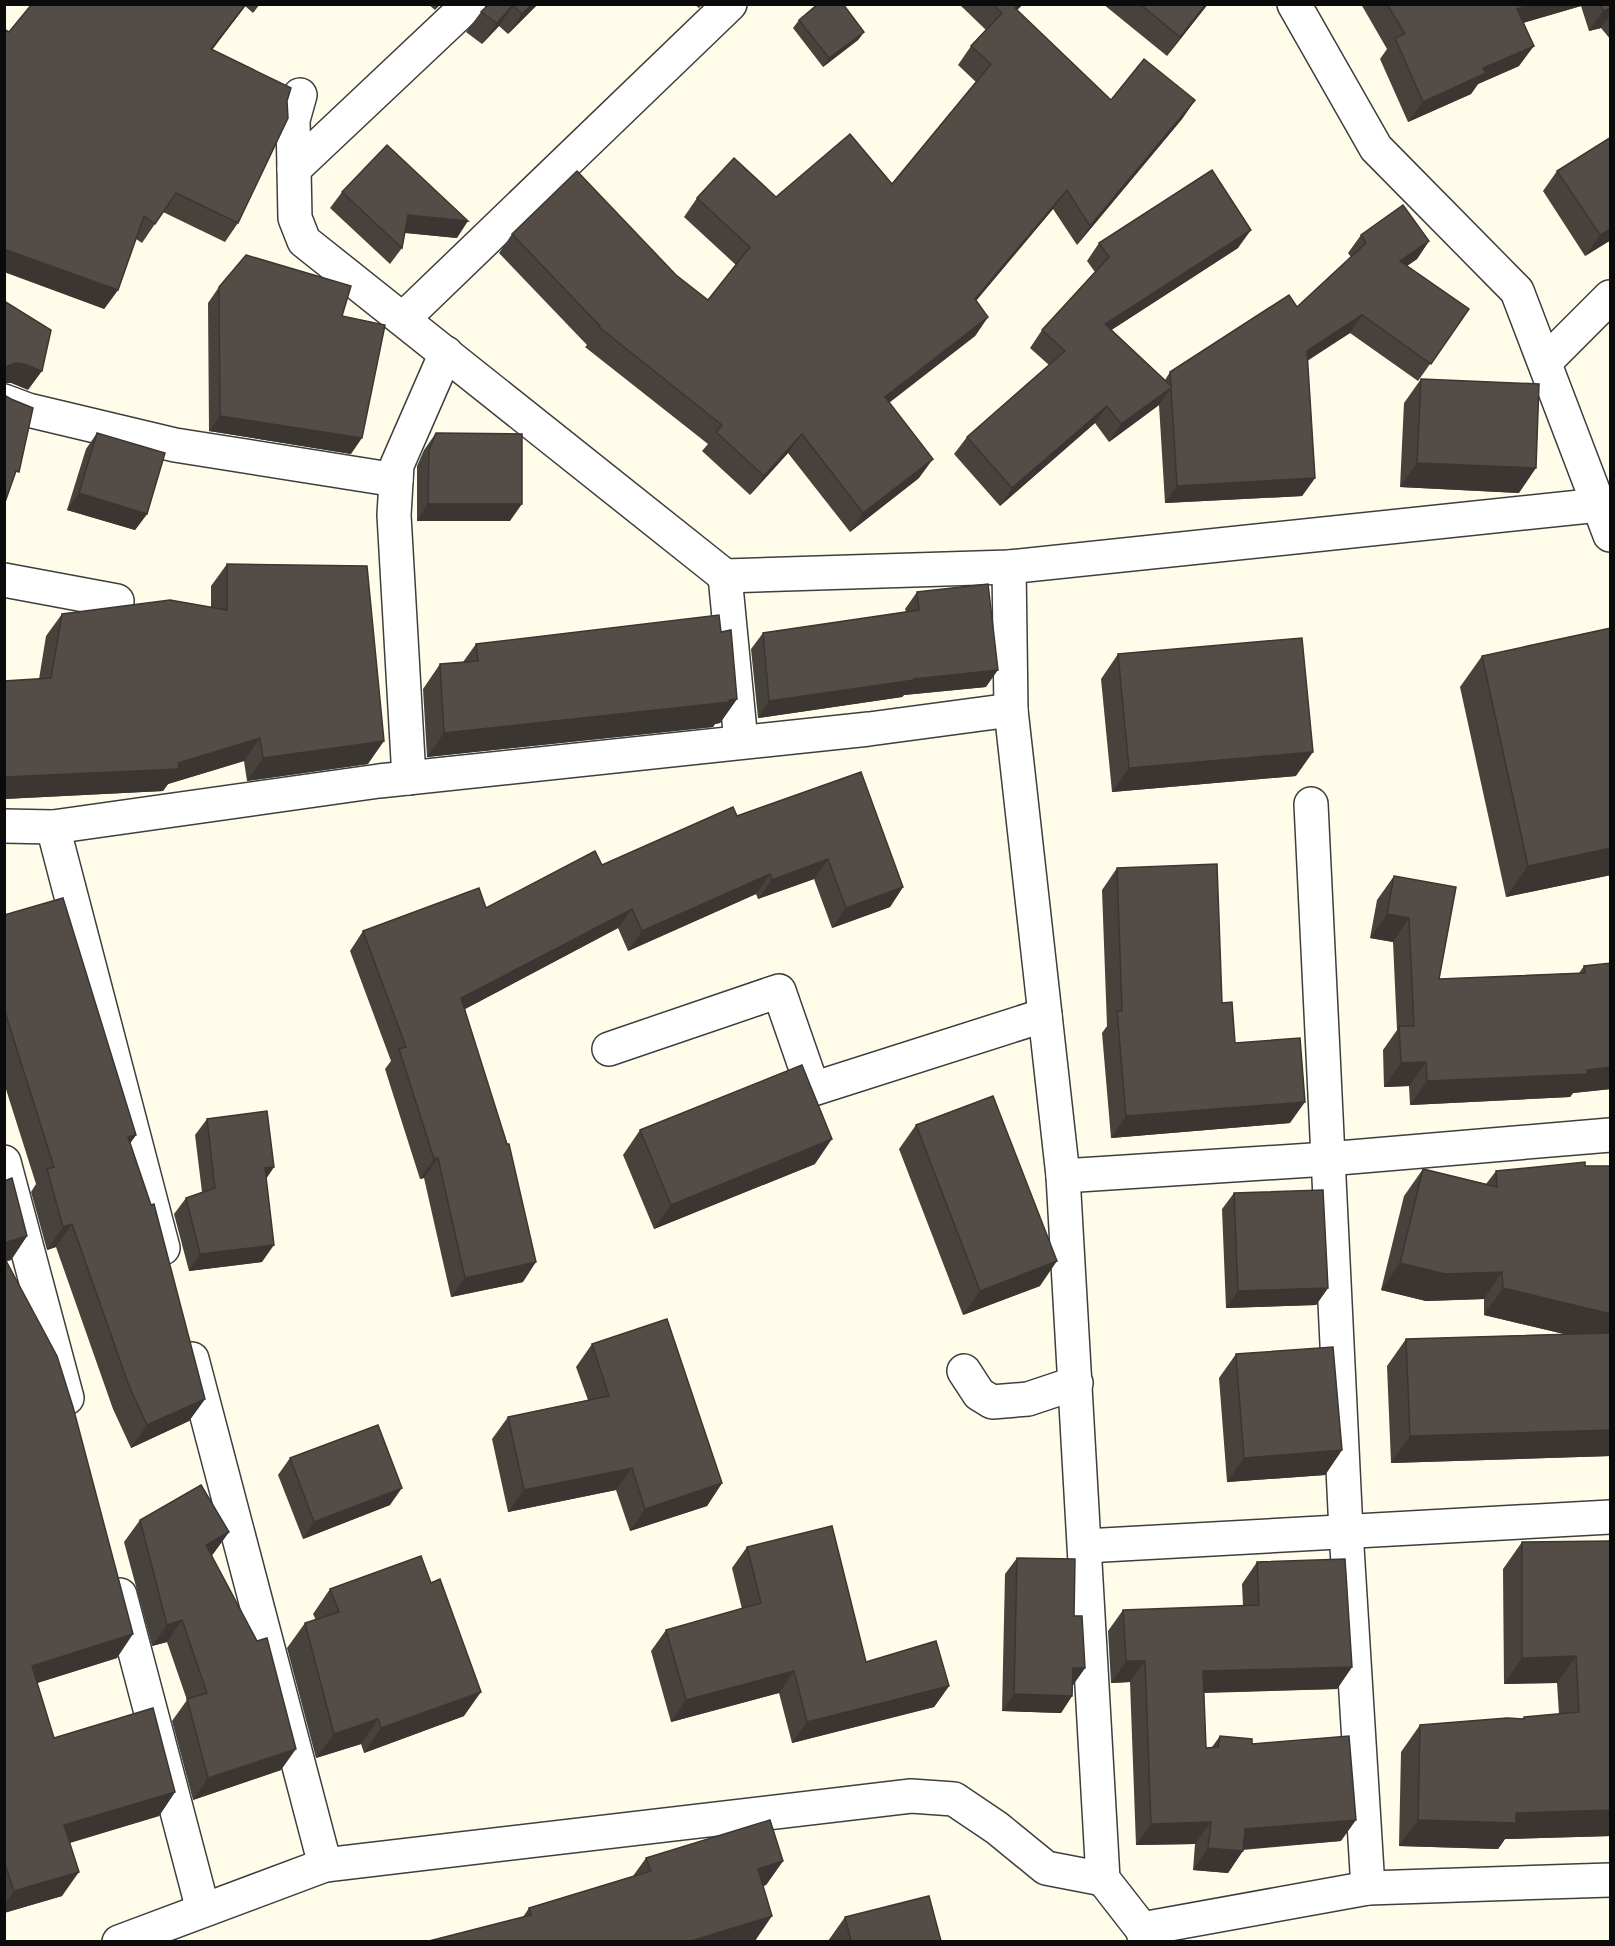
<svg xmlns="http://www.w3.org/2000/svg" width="1615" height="1946" font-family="'Crimson Pro',serif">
  <rect width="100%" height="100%" fill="#fffce9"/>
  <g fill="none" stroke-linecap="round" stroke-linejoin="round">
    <defs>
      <g id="minor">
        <path d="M1294,4L1376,148L1517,291L1610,535"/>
        <path d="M300,95L293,120L295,218L304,241L725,576L1009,567L1599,505"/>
        <path d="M294,169L469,4"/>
        <path d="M403,319L730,4"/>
        <path d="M1545,362L1610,297"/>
        <path d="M4,401L28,410L175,445L396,480"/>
        <path d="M1009,567L1011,710"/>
        <path d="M725,576L741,742"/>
        <path d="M4,580L117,601"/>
        <path d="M409,778L394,515L397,465L446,353"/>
        <path d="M1311,804L1346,1531L1368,1888"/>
        <path d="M53,827L163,1248"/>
        <path d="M609,1049L779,991L813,1089L1045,1015"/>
        <path d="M4,1162L67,1398"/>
        <path d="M1063,1176L1327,1159L1610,1135"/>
        <path d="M192,1359L325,1865"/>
        <path d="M964,1371L979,1394L992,1402L1028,1399L1076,1383"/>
        <path d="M120,1595L203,1910"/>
        <path d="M1142,1929L1368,1888L1610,1880"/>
        <path d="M119,1942L325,1865L911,1796L954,1799L997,1828L1046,1868L1103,1879"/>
      </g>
      <g id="tertiary">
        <path d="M4,826L53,827L379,781L869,729L1011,710L1063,1176L1103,1879L1142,1929L1146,1942"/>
        <path d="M1085,1546L1610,1517"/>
      </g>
    </defs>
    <use href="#minor" stroke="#3e3e3e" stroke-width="36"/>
    <use href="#tertiary" stroke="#3e3e3e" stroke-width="36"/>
    <use href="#minor" stroke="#fff" stroke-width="33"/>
    <use href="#tertiary" stroke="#fff" stroke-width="33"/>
  </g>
  <g fill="#48423d">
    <path d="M32,4H260L253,13L245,6L212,50L238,223L225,242L163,212L142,243L136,239L118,290L104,309L9,32Z"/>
    <path d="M428,4H441L435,10Z"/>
    <path d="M487,4H538L508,34L499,26L482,44L466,32L481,12L487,6Z"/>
    <path d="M694,4H702L699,8Z"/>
    <path d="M959,4H1023L1017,10L1111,100H1195L1182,119L1077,245L1053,209L976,301L988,317L975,336L889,403L919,478L850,532L788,453L750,495L702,451L708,444L585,347L587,345L499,253L512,234L676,275L708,300L736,265L684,217L697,198L776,197L892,184L976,82L958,65L971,46L986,30Z"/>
    <path d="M1103,4H1208L1167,56Z"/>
    <path d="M1361,4H1611V40L1601,28L1589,31L1581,6L1523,23L1519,66L1478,84L1471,94L1408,122L1380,59L1387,49Z"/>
    <path d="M799,20L864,32L858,40L823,67L793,28Z"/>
    <path d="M1611,137V240L1585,256L1543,191L1557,171Z"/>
    <path d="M342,192L457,238L405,233L402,248L390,264L330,208Z"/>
    <path d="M1361,235L1429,241L1417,259L1407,266L1469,309L1418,381L1350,333L1307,360L1315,478L1302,496L1165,503L1159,405L1109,442L1095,423L1000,506L954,454L967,437L1049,365L1030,348L1042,330L1095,272L1087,261L1099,243L1238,248L1111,330L1165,380L1170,372L1297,307L1351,257L1348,253Z"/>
    <path d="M219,287L342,316L351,454L209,431L208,303Z"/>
    <path d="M1421,379L1519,493L1400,487L1404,403Z"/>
    <path d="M97,433L147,514L135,530L67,510L86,449Z"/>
    <path d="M436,433L510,521H417V466L424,450Z"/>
    <path d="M227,564L368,764L247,781L244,761L168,784L163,791L4,799V681L39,679L46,636L62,614L211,607V586Z"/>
    <path d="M917,592L986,687L904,695L902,697L758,718L751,649L763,633L906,612L905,609Z"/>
    <path d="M1611,628V875L1506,897L1460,687L1482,656Z"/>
    <path d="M721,632L737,699L720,723L715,724L713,727L427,757L423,689L440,664L463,662L476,644Z"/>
    <path d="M1118,654L1296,776L1112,792L1101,679Z"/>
    <path d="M737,816L903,887L890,907L832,928L814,879L758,899L756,894L628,951L618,928L465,1009L523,1282L451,1297L424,1178L420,1179L385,1069L391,1061L350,951L363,931L486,908Z"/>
    <path d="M1117,868L1222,1003L1235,1043L1290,1123L1111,1138L1102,1033L1107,1026L1102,890Z"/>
    <path d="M1394,876L1439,979L1579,973L1584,966L1611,963V1089L1573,1093L1570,1097L1410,1105L1409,1086L1384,1087L1383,1050L1397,1030L1393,942L1370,938L1377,900Z"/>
    <path d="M4,915L136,1135L130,1143L205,1399L189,1421L131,1448L113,1409L56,1247L47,1250L31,1192L36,1184L4,1083Z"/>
    <path d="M207,1119L274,1167L266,1179L262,1262L189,1271L174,1214L186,1198L202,1192L195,1135Z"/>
    <path d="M916,1125L1040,1286L963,1315L899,1149Z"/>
    <path d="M640,1130L815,1164L654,1229L623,1155Z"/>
    <path d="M1585,1166H1611V1456L1391,1463L1387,1366L1406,1339L1564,1334L1484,1315V1299L1426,1301L1381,1290L1404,1196L1423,1169L1486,1184L1496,1171Z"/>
    <path d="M4,1181L27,1236L11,1260L7,1261L117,1658L37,1683L54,1738L175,1792L159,1816L70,1843L62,1896L4,1913Z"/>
    <path d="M1234,1193L1328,1288L1316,1305L1226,1308L1222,1209Z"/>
    <path d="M592,1344L722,1483L707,1506L630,1531L616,1490L508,1512L492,1439L508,1417L588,1400L576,1367Z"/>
    <path d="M1236,1354L1342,1450L1325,1475L1227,1482L1219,1378Z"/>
    <path d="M290,1458L390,1505L303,1539L278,1475Z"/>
    <path d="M140,1520L229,1532L213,1554L212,1555L281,1770L193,1800L172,1721L187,1700L167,1642L152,1646L124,1542Z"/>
    <path d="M1611,1541V1836L1505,1839L1498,1849L1399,1846L1401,1752L1420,1725L1523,1719L1524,1717L1559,1714L1557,1683L1504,1684L1503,1569L1522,1542Z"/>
    <path d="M747,1547L866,1662L949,1686L934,1707L792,1743L779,1693L671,1722L651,1651L666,1630L742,1609L732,1568Z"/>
    <path d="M1017,1558L1074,1616L1085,1668L1073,1685L1072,1696L1061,1713L1002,1711L1005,1574Z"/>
    <path d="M1257,1562L1352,1667L1337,1689L1204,1693L1206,1748L1212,1747L1220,1736L1252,1744L1341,1841L1243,1850L1228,1873L1193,1870L1195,1844L1136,1845L1130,1682L1111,1683L1108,1631L1123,1610L1243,1606L1242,1584Z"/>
    <path d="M330,1589L464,1716L364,1753L361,1744L316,1758L287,1648L305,1623L316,1620L313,1614Z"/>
    <path d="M646,1858L783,1861L766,1885L763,1886L755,1941L523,1917L529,1908L633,1876Z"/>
    <path d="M845,1917L941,1941H828Z"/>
  </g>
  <g fill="#3b3632">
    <path d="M246,4H247L198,68L211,49Z"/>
    <path d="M532,4H538L508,34L522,14Z"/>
    <path d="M1018,4H1023L1001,27L1015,8Z"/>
    <path d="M1206,4H1208L1167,56L1180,37Z"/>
    <path d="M1530,4H1582L1581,6L1502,29L1517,9Z"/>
    <path d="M513,5L499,26L482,44L497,23Z"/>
    <path d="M1611,8V14L1601,28L1589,31L1603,11Z"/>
    <path d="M864,32L858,40L823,67L829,58Z"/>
    <path d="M1534,46L1519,66L1478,84L1471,94L1408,122L1423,102L1483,68Z"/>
    <path d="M1195,100L1182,119L1077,245L1090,226Z"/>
    <path d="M1067,190L1053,209L961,318L975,299Z"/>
    <path d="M408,215L468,221L457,238L397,232Z"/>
    <path d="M1611,229V240L1585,256L1600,235Z"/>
    <path d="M1251,230L1238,248L1093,342L1105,324Z"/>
    <path d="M1429,241L1417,259L1388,279L1400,261Z"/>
    <path d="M4,249L118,290L104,309L4,272Z"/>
    <path d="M1362,315L1350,333L1295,369L1307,351Z"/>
    <path d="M988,317L975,336L871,416L885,397Z"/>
    <path d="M15,363L24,364L42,371L28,390L11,383H4V369L6,367Z"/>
    <path d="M1171,388L1159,405L1109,442L1121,424Z"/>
    <path d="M1107,406L1095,423L1000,506L1012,488Z"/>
    <path d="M220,416L362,438L351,454L209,431Z"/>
    <path d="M802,434L788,453L750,495L764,476Z"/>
    <path d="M933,459L919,478L850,532L863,513Z"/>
    <path d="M1417,463L1536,468L1519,493L1400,487Z"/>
    <path d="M1315,478L1302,496L1165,503L1177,486Z"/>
    <path d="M79,493L147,514L135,530L67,510Z"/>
    <path d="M428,504H522L510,521H417Z"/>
    <path d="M998,670L986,687L904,695L902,697L758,718L769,701L914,679Z"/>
    <path d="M737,699L720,723L715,724L713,727L427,757L444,733Z"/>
    <path d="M260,738L244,761L168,784L163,791L4,799V777L178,763Z"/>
    <path d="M384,741L368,764L247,781L263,758Z"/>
    <path d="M1313,752L1296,776L1112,792L1129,768Z"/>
    <path d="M1611,848V875L1506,897L1528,866Z"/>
    <path d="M828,859L814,879L758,899L772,880Z"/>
    <path d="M770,874L756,894L628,951L642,931Z"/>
    <path d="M903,887L890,907L832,928L846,908Z"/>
    <path d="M632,909L618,928L448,1018L461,998Z"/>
    <path d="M1387,914L1409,918L1393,942L1370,938Z"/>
    <path d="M1426,1062L1409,1086L1384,1087L1401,1063Z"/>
    <path d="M1611,1067V1089L1573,1093L1570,1097L1410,1105L1427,1081L1587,1070Z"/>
    <path d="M1305,1102L1290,1123L1111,1138L1126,1116Z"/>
    <path d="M136,1135L120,1158L128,1137Z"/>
    <path d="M832,1139L815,1164L654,1229L671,1205Z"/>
    <path d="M438,1158L424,1178L420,1179L434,1159Z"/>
    <path d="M274,1167L262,1184L265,1168Z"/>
    <path d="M72,1224L56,1247L47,1250L63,1227Z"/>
    <path d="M27,1236L11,1260L4,1262V1243Z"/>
    <path d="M274,1245L262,1262L189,1271L200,1254Z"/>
    <path d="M1057,1261L1040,1286L963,1315L980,1291Z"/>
    <path d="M536,1262L523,1282L451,1297L465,1278Z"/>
    <path d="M1400,1263L1502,1272L1484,1299L1426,1301L1381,1290Z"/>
    <path d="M1328,1288L1316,1305L1226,1308L1238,1291Z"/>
    <path d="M1503,1288L1611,1314V1345L1484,1315Z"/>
    <path d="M205,1399L189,1421L131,1448L147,1425Z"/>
    <path d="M1611,1430V1456L1391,1463L1410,1436Z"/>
    <path d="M1342,1450L1325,1475L1227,1482L1244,1458Z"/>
    <path d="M632,1468L616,1490L508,1512L524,1490Z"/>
    <path d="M722,1483L707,1506L630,1531L645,1509Z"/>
    <path d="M402,1488L390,1505L303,1539L314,1522Z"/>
    <path d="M229,1532L213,1554L191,1567L206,1545Z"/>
    <path d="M182,1620L167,1642L152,1646L167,1625Z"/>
    <path d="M133,1634L117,1658L15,1690L32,1666Z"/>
    <path d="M1576,1656L1557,1683L1504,1684L1522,1658Z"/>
    <path d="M1126,1661H1145L1130,1682L1111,1683Z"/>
    <path d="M1352,1667L1337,1689L1188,1693L1203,1671Z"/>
    <path d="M1073,1668H1085L1073,1685H1061Z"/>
    <path d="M794,1671L779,1693L671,1722L686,1700Z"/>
    <path d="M949,1686L934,1707L792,1743L807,1722Z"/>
    <path d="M481,1692L464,1716L364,1753L381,1728Z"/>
    <path d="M1014,1694L1072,1696L1061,1713L1002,1711Z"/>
    <path d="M378,1719L361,1744L316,1758L334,1734Z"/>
    <path d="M296,1749L281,1770L193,1800L208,1778Z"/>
    <path d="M175,1792L159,1816L48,1849L64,1825Z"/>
    <path d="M1611,1810V1836L1505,1839L1498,1849L1399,1846L1418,1820L1516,1813Z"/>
    <path d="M1356,1820L1341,1841L1232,1850L1243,1851L1228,1873L1193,1870L1208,1848L1245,1829Z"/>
    <path d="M1211,1822L1195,1844L1136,1845L1151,1824Z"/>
    <path d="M783,1861L766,1885L740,1893L758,1869Z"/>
    <path d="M79,1872L62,1896L4,1913V1905L14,1891Z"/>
    <path d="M772,1916L755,1941H691Z"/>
  </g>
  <g fill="#544d47" stroke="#3b3632" stroke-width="1.5">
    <path d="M32,4H246L211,49L291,88L287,101L288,118L238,223L176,193L155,224L144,216L118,290L4,249V29L9,32Z"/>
    <path d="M489,4H532L522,14L513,5L497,23L481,12Z"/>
    <path d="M818,4H843L864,32L829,58L799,20Z"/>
    <path d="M993,4H1018L1015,8L1111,100L1144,59L1195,100L1090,226L1067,190L975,299L988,317L885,397L933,459L863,513L802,434L764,476L716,432L722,425L599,327L600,326L512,234L577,171L676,275L708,300L750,247L697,198L734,158L776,197L850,134L892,184L991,64L971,46L1002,13Z"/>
    <path d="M1140,4H1206L1180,37Z"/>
    <path d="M1387,4H1530L1517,9L1534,46L1483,68L1486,73L1423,102L1395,38L1405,34Z"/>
    <path d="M1601,4H1611V8L1603,11Z"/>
    <path d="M1611,137V229L1600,235L1557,171Z"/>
    <path d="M387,145L468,221L408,215L402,248L342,192Z"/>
    <path d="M1212,170L1251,230L1105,324L1171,386L1170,372L1289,295L1297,307L1366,243L1361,235L1403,205L1429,241L1400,261L1469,309L1431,364L1362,315L1307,351L1315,478L1177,486L1171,388L1121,424L1107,406L1012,488L967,437L1065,351L1042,330L1109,257L1099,243Z"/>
    <path d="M246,255L351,286L342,316L385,325L362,438L220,416L219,287Z"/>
    <path d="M4,301L51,330L42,371L24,364L15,363L6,367L4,369Z"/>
    <path d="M1421,379L1539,384L1536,468L1417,463Z"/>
    <path d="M4,395L11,399L33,408L19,472L16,471L4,505Z"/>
    <path d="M97,433L165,453L147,514L79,493Z"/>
    <path d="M436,433L522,434V504H428L429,450Z"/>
    <path d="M227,564L367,566L384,741L263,758L260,738L178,763L179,769L4,777V681L51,678L62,614L170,600L227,610Z"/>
    <path d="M988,584L998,670L914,679V680L769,701L763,633L919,610L917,592Z"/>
    <path d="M719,615L721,632L731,630L737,699L729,700L730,702L444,733L440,664L478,661L476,644Z"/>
    <path d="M1611,628V848L1528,866L1482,656Z"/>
    <path d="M1302,638L1313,752L1129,768L1118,654Z"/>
    <path d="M861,772L903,887L846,908L828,859L772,880L770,874L642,931L632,909L461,998L507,1144H509L536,1262L465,1278L438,1158L434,1159L399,1049L406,1047L363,931L479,888L486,908L595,851L602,865L733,807L737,816Z"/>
    <path d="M1217,864L1222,1003L1232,1002L1235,1043L1300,1038L1305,1102L1126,1116L1117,1011H1122L1117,868Z"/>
    <path d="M1394,876L1456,887L1439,979L1585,973L1584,966L1611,963V1067L1587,1070V1074L1427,1081L1426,1062L1401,1063L1399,1026H1414L1409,918L1387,914Z"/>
    <path d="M63,898L136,1135L128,1137L151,1205L154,1204L205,1399L147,1425L129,1386L72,1224L63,1227L47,1169L54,1167L4,1009V915Z"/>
    <path d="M802,1065L832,1139L671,1205L640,1130Z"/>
    <path d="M993,1096L1057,1261L980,1291L916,1125Z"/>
    <path d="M267,1111L274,1167L265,1168L274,1245L200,1254L186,1198L215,1188L207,1119Z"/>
    <path d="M1585,1162V1166H1611V1314L1503,1288L1502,1272L1445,1274L1400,1263L1423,1169L1497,1187L1496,1171Z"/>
    <path d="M12,1178L27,1236L4,1243V1181Z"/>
    <path d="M1323,1190L1328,1288L1238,1291L1234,1193Z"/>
    <path d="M4,1257L57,1356L73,1407L133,1634L32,1666L54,1738L153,1708L175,1792L64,1825L79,1872L14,1891L4,1861Z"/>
    <path d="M667,1319L722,1483L645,1509L632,1468L524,1490L508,1417L609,1396L592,1344Z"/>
    <path d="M1611,1333V1430L1410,1436L1406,1339Z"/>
    <path d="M1333,1347L1342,1450L1244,1458L1236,1354Z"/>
    <path d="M378,1425L402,1488L314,1522L290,1458Z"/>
    <path d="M201,1485L229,1532L206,1545L257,1641L267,1638L296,1749L208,1778L187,1699L207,1693L182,1620L167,1625L140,1520Z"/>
    <path d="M832,1526L866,1662L936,1641L949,1686L807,1722L794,1671L686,1700L666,1630L761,1603L747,1547Z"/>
    <path d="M1611,1541V1810L1516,1813V1823L1418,1820L1420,1725L1507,1718L1524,1719V1717L1579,1712L1576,1656L1522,1658V1542Z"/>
    <path d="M421,1556L431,1583L440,1579L481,1692L381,1728L378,1719L334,1734L305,1623L339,1612L330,1589Z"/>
    <path d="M1017,1558L1075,1559L1074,1616H1082L1085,1668H1073L1072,1696L1014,1694Z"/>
    <path d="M1345,1559L1352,1667L1203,1671L1206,1748L1218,1747L1220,1736L1252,1739V1744L1349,1736L1356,1820L1245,1829L1243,1851L1208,1848L1211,1822L1151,1824L1145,1661H1126L1123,1610L1259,1605L1257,1562Z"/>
    <path d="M770,1820L783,1861L758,1869L772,1916L691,1941H429L531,1915L529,1908L651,1871L646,1858Z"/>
    <path d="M929,1896L941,1941H851L845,1917Z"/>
  </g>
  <rect width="1615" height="1946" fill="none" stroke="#0b0b0b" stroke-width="12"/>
</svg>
